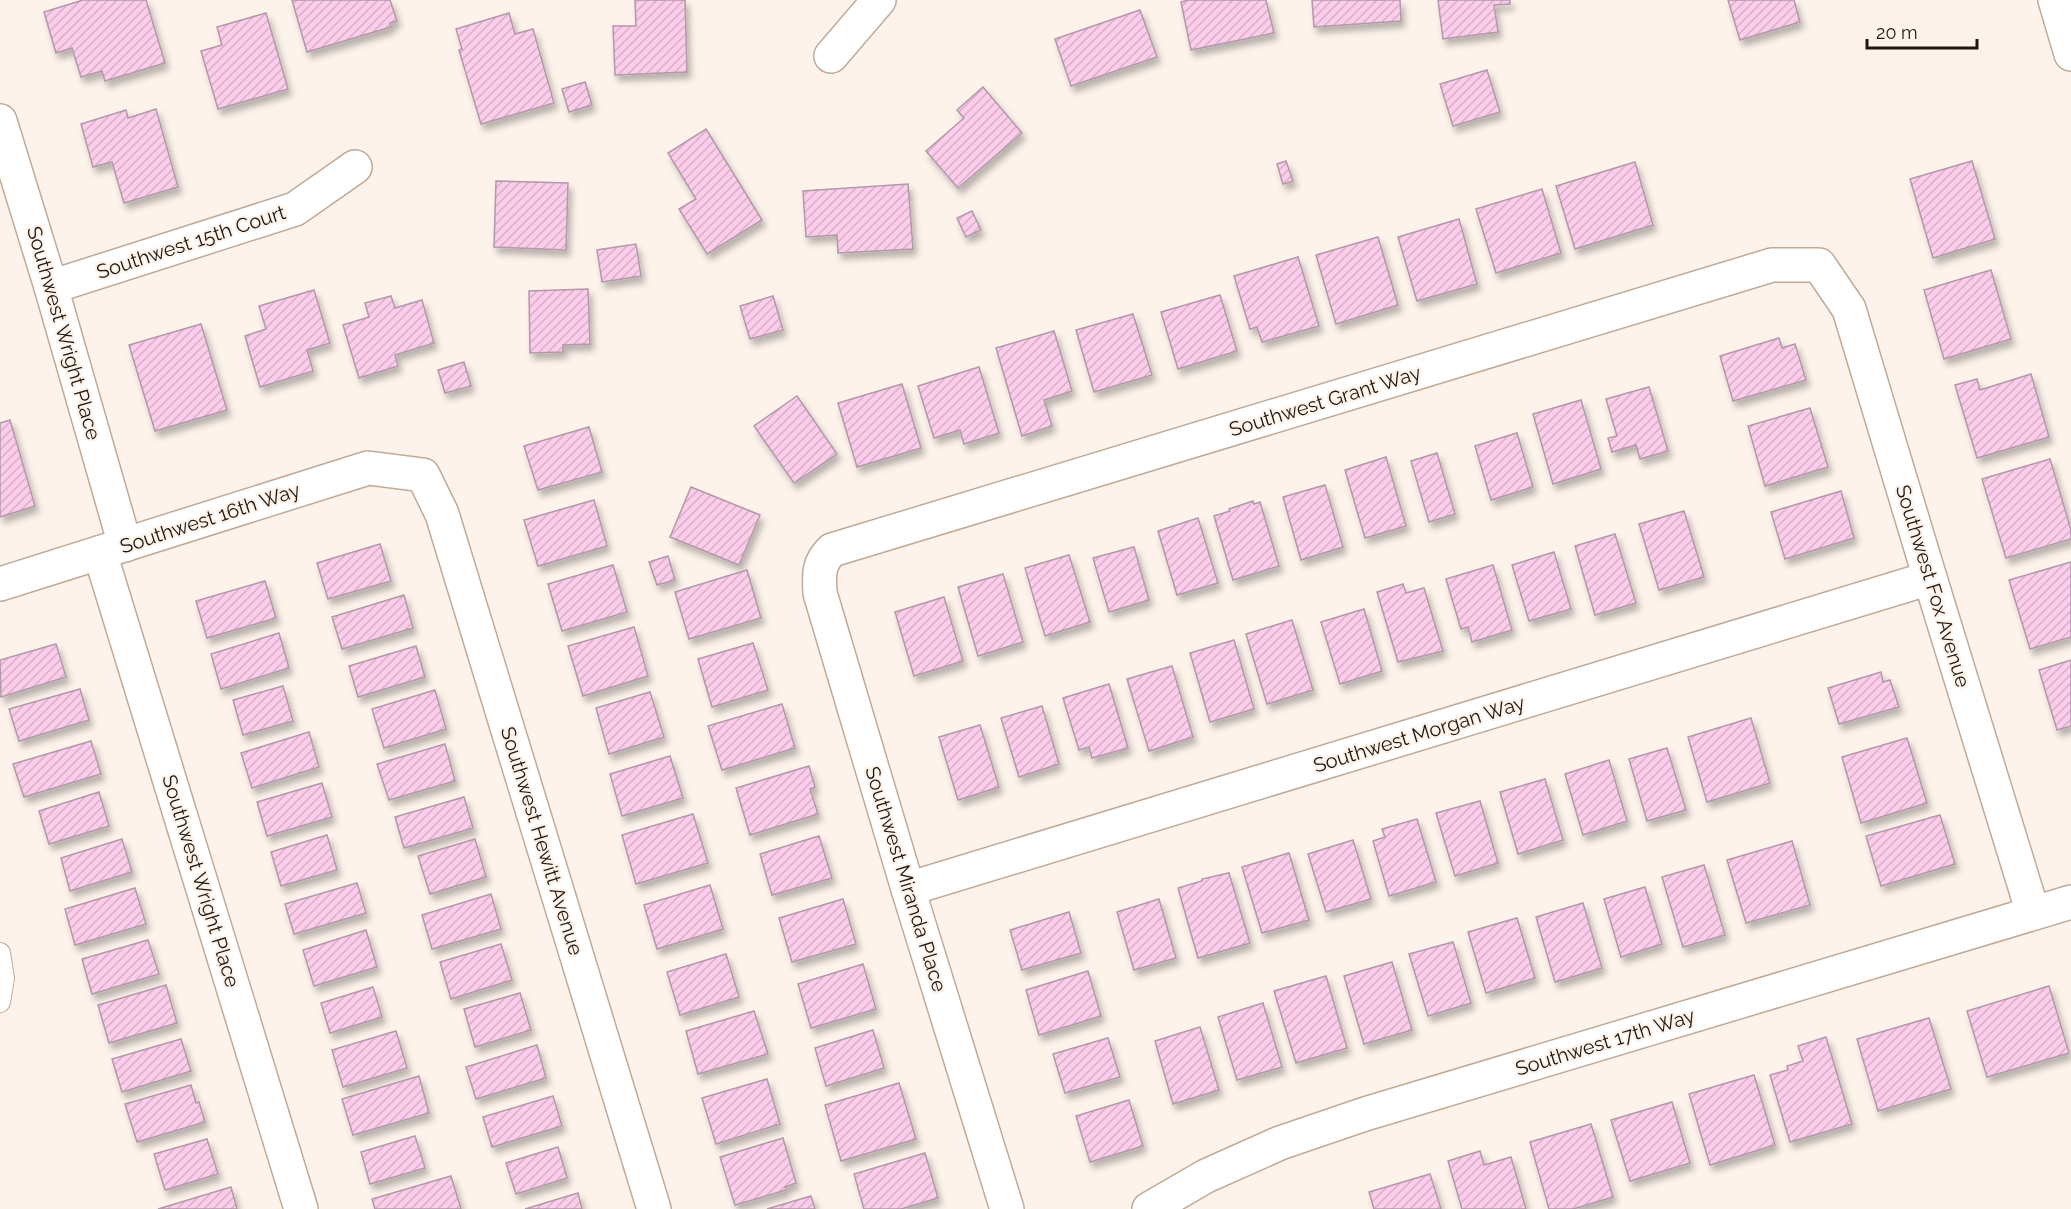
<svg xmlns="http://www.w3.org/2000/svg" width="2071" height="1209" font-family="Raleway,sans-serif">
  <defs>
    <pattern id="building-hatch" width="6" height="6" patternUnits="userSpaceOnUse" patternTransform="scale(1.5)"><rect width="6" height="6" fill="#fccceb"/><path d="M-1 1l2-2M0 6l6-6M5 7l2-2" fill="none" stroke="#d8aec8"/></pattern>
    <filter id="shadow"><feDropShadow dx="3.5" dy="6" stdDeviation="3" flood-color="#0004"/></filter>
  </defs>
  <rect width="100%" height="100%" fill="#fdf3eb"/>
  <g fill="url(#building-hatch)" stroke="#b298a8" stroke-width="1.5" filter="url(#shadow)">
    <path d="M83,0H146L165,63L105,81L102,71L81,77L72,48L56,53L44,12Z"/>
    <path d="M292,0H390L397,21L390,23L391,27L307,52Z"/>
    <path d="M635,0H685L687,72L615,75L613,26H636Z"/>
    <path d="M1188,0H1266L1274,33L1191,50L1181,2Z"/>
    <path d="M1312,0H1400L1401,21L1314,27Z"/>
    <path d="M1438,0H1510V4L1494,5L1498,32L1443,39Z"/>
    <path d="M1728,0H1794L1800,22L1740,40Z"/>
    <path d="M1140,10L1157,57L1071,86L1055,39Z"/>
    <path d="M266,13L288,89L218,109L201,51L222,45L217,27Z"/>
    <path d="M509,13L515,34L533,29L554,103L481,124L459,50L462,49L456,29Z"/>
    <path d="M1487,70L1500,112L1453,126L1440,84Z"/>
    <path d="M585,82L592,105L569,112L562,89Z"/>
    <path d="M983,87L1022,133L958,188L926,151L964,118L957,110Z"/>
    <path d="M156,109L178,187L124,203L112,162L93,167L81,124L126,110L128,118Z"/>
    <path d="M706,129L762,220L707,254L679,209L696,199L668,153Z"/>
    <path d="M1286,161L1293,181L1283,184L1277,164Z"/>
    <path d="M1972,161L1995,239L1933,258L1910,179Z"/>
    <path d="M1635,162L1653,225L1575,249L1556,186Z"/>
    <path d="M496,181L568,183L566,250L494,247Z"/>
    <path d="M908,184L913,249L838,253L837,235L806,237L803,191Z"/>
    <path d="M1542,189L1561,253L1496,273L1476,209Z"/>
    <path d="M972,211L981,230L966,237L957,218Z"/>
    <path d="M1459,219L1477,284L1417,301L1398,237Z"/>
    <path d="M1378,237L1398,305L1336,324L1316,255Z"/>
    <path d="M636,244L641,276L602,282L597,250Z"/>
    <path d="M1298,257L1319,326L1262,342L1257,327L1250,329L1234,276Z"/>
    <path d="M1991,270L2011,339L1944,359L1924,290Z"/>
    <path d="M588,289L590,344L563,345V352L530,353L529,291Z"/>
    <path d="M314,290L330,343L307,350L313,371L260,387L245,336L266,329L259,306Z"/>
    <path d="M1220,295L1237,351L1178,369L1161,312Z"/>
    <path d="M391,296L395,308L422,300L434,343L395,355L398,366L359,378L343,325L369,317L365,303Z"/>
    <path d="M773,296L783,330L750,339L740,306Z"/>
    <path d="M1133,314L1152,375L1094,392L1076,330Z"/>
    <path d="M201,324L227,410L155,431L129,345Z"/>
    <path d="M1054,331L1072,391L1044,400L1052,426L1022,436L996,348Z"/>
    <path d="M1779,338L1782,348L1795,344L1806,380L1733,401L1720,356Z"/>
    <path d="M464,362L471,386L445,393L438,370Z"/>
    <path d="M979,367L999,433L964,444L960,430L934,438L918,386Z"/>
    <path d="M2031,374L2049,437L1977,458L1955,385L1977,379L1980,390Z"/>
    <path d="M902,384L921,448L857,467L838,403Z"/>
    <path d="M1649,387L1668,451L1640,459L1636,445L1612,452L1608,438L1617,436L1606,399Z"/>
    <path d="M797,396L837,454L794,483L754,426Z"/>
    <path d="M1581,400L1601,469L1553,484L1533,414Z"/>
    <path d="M1810,408L1828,467L1765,486L1748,426Z"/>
    <path d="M10,420L35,506L0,517V423Z"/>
    <path d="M589,427L602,472L538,490L524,446Z"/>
    <path d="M1517,433L1533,487L1491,500L1475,446Z"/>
    <path d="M1437,453L1455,514L1429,522L1411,461Z"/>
    <path d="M1386,457L1406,526L1365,538L1345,470Z"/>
    <path d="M2050,459L2071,530V539L2006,558L1982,479Z"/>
    <path d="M1325,485L1343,547L1301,560L1283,497Z"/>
    <path d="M691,487L760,515L739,565L670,537Z"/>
    <path d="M1841,491L1854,538L1785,559L1771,512Z"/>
    <path d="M594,500L607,546L538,566L524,520Z"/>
    <path d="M1253,501L1254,504L1260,502L1279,566L1233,580L1214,516L1230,511L1229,509Z"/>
    <path d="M1684,511L1704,577L1659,590L1639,524Z"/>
    <path d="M1198,518L1218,583L1177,595L1158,531Z"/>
    <path d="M1615,534L1636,603L1595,615L1575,546Z"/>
    <path d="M380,544L391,581L328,599L317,563Z"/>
    <path d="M1134,547L1149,600L1109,612L1093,558Z"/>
    <path d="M1554,552L1571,609L1529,621L1512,565Z"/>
    <path d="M1069,555L1090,622L1045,636L1025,568Z"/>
    <path d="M668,556L675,580L657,585L649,562Z"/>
    <path d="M2071,562V637L2030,649L2009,580Z"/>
    <path d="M613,565L627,612L562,631L548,584Z"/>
    <path d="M1493,565L1512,630L1472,642L1468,627L1461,629L1446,579Z"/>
    <path d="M747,570L761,618L689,639L675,592Z"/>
    <path d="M1003,574L1023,642L978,656L958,587Z"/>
    <path d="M265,581L276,618L207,638L196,601Z"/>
    <path d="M1403,584L1406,593L1424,588L1443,651L1398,662L1377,592Z"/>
    <path d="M404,595L413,628L342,649L332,617Z"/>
    <path d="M944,597L963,661L914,676L895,612Z"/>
    <path d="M1364,609L1382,671L1340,684L1321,622Z"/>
    <path d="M1292,620L1313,690L1267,704L1246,634Z"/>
    <path d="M634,627L648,676L583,696L568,646Z"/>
    <path d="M279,633L289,668L221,689L211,654Z"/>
    <path d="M1234,640L1254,709L1210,722L1190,653Z"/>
    <path d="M753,643L768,690L712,707L698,659Z"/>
    <path d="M56,644L66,677L1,697L0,660Z"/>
    <path d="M416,646L425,677L358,697L349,666Z"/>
    <path d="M2071,660V726L2057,730L2039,670Z"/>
    <path d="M1172,666L1193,737L1149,751L1127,679Z"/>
    <path d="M1881,672L1883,682L1890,680L1899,707L1839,724L1828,688Z"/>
    <path d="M1109,684L1128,748L1092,758L1089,747L1079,750L1063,698Z"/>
    <path d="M283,686L293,721L243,735L233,700Z"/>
    <path d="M80,689L89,720L19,741L9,709Z"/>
    <path d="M435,690L446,729L384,748L372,709Z"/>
    <path d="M650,692L664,737L609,754L596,708Z"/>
    <path d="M782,704L795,748L722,770L708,726Z"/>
    <path d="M1042,706L1059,764L1019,777L1001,718Z"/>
    <path d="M1751,718L1770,783L1707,802L1688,737Z"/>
    <path d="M980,725L999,787L958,800L939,737Z"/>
    <path d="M309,732L319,767L252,788L241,753Z"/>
    <path d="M1907,738L1927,803L1861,823L1842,757Z"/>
    <path d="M91,741L101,774L24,797L13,764Z"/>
    <path d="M445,744L455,781L389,800L377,764Z"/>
    <path d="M1667,748L1686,810L1647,821L1629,759Z"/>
    <path d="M670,756L683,798L622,816L610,774Z"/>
    <path d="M1609,760L1627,821L1583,835L1565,774Z"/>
    <path d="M809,766L815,787L810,789L818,814L750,835L736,788Z"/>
    <path d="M1545,779L1563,840L1518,854L1500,792Z"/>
    <path d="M322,783L332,817L267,836L257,802Z"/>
    <path d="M99,792L109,826L49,844L39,811Z"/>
    <path d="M464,797L473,828L404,848L395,817Z"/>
    <path d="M1480,801L1498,863L1455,876L1436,813Z"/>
    <path d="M693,814L708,863L636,884L622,835Z"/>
    <path d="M1940,815L1955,864L1881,886L1866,836Z"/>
    <path d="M1417,819L1436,882L1389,896L1373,841L1385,837L1382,829Z"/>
    <path d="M327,835L337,870L281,886L271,852Z"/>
    <path d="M819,836L832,878L772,895L760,854Z"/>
    <path d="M122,839L132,872L70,891L61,858Z"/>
    <path d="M475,839L486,877L430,894L418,856Z"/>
    <path d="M1353,840L1371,899L1326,912L1308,854Z"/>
    <path d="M1792,841L1810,905L1746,923L1727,860Z"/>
    <path d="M1289,853L1309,920L1262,933L1242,867Z"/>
    <path d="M1704,865L1725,935L1683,947L1662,877Z"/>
    <path d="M1229,873L1250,943L1198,958L1178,888L1202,881V879Z"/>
    <path d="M357,883L366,913L294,934L285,904Z"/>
    <path d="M710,885L723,929L657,949L644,905Z"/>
    <path d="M1645,887L1662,944L1621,957L1604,899Z"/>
    <path d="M135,888L146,924L75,945L65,909Z"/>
    <path d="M491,894L501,929L432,949L422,915Z"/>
    <path d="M843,899L856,944L792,962L779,918Z"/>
    <path d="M1159,899L1176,958L1134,970L1117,912Z"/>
    <path d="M1583,903L1602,968L1555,982L1536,917Z"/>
    <path d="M1069,912L1081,953L1022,970L1010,930Z"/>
    <path d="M1517,918L1535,978L1486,993L1468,932Z"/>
    <path d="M366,930L377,967L314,986L303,950Z"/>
    <path d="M148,940L159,974L92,994L82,959Z"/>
    <path d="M1453,942L1471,1003L1428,1016L1409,954Z"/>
    <path d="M501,944L512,980L451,999L440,962Z"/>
    <path d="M726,954L739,997L680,1015L667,972Z"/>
    <path d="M1392,962L1412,1030L1364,1044L1344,976Z"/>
    <path d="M863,964L876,1009L811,1028L798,984Z"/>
    <path d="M1088,971L1101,1016L1039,1035L1026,990Z"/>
    <path d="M1326,976L1347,1048L1296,1063L1274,991Z"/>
    <path d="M166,985L177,1023L109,1043L98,1005Z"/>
    <path d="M2049,986L2069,1053L1987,1077L1967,1011Z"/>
    <path d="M373,987L382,1017L330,1033L321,1003Z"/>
    <path d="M520,993L531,1030L475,1047L464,1009Z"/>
    <path d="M1263,1003L1282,1067L1237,1080L1218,1017Z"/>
    <path d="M754,1011L768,1054L698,1074L686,1031Z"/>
    <path d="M1929,1018L1951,1089L1878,1111L1857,1039Z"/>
    <path d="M1200,1027L1219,1090L1173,1104L1155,1041Z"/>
    <path d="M873,1030L884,1068L826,1086L815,1048Z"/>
    <path d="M396,1031L407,1068L343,1087L332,1050Z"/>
    <path d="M1826,1037L1852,1124L1790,1142L1770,1075L1788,1070L1787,1066L1803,1061L1798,1046Z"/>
    <path d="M1108,1038L1120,1077L1065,1093L1053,1054Z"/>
    <path d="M181,1039L191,1071L122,1092L112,1059Z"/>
    <path d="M537,1045L546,1078L476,1099L466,1067Z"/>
    <path d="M1754,1075L1775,1145L1710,1165L1689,1094Z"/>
    <path d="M419,1076L429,1113L353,1135L342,1099Z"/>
    <path d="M767,1079L780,1124L716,1144L702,1098Z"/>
    <path d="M899,1083L916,1139L841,1161L825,1105Z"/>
    <path d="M191,1085L196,1103L199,1102L205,1122L137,1142L125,1104Z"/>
    <path d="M553,1096L562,1126L492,1147L483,1117Z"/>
    <path d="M1129,1100L1143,1146L1090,1162L1076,1116Z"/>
    <path d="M1672,1102L1690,1163L1630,1181L1611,1120Z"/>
    <path d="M1591,1124L1613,1197L1573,1209H1549L1530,1142Z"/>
    <path d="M415,1136L425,1168L370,1184L361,1152Z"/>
    <path d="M783,1138L796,1183L785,1187L786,1190L735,1205L720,1157Z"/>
    <path d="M207,1139L218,1174L165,1190L154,1154Z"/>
    <path d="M558,1147L567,1178L516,1194L506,1163Z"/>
    <path d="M1480,1151L1484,1165L1511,1157L1526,1209H1462L1448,1161Z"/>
    <path d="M925,1153L938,1198L901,1209H864L854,1174Z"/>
    <path d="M1430,1174L1441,1209H1374L1369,1192Z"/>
    <path d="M451,1176L461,1209H375L372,1199Z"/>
    <path d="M231,1187L237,1209H158Z"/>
    <path d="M578,1193L582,1209H525Z"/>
    <path d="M811,1196L815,1209H767Z"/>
  </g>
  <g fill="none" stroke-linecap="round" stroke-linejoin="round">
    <defs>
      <path id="lane" d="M0,953L4,978L0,1002"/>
      <g id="street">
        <path d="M831,56L879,0"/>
        <path d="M0,121L51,287L125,545"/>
        <path d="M51,287L295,209L355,167"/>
        <path d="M100,553L301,1209"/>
        <path d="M0,584L368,468L423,475L442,514L654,1209"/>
        <path d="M908,889L1930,578"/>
        <path d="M1007,1209L908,889L820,593C819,575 818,563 832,550L1772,265H1819L1849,309L1930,578L2033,913"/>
        <path d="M1149,1209L1206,1176L1280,1143L1365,1114L2071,902"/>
      </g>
      <path id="secondary" d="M2055,0L2071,54"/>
    </defs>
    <use href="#lane" stroke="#c1aa97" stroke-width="22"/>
    <use href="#street" stroke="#c1aa97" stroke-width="36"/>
    <use href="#secondary" stroke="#c1aa97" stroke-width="36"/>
    <use href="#lane" stroke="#fff" stroke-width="20"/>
    <use href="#street" stroke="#fff" stroke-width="33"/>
    <use href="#secondary" stroke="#fff" stroke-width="33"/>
  </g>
  <g text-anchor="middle" stroke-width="4.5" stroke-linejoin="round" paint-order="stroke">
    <g font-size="20" fill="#1f1710" stroke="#fdf3eb">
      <text transform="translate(191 242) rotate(-18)" y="7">Southwest 15th Court</text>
      <text transform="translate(64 333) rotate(74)" y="7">Southwest Wright Place</text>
      <text transform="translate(1325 401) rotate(-17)" y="7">Southwest Grant Way</text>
      <text transform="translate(210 518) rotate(-18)" y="7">Southwest 16th Way</text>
      <text transform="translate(1933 586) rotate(73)" y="7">Southwest Fox Avenue</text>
      <text transform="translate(1419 734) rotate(-17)" y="7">Southwest Morgan Way</text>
      <text transform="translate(542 841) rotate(73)" y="7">Southwest Hewitt Avenue</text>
      <text transform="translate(906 879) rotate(73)" y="7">Southwest Miranda Place</text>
      <text transform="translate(201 881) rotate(73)" y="7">Southwest Wright Place</text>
      <text transform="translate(1605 1042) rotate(-17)" y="7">Southwest 17th Way</text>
    </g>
  </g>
  <path d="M1867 39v9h110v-9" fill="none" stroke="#1f1710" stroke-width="3"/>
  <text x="1876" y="39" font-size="18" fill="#1f1710" stroke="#fdf3eb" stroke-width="4.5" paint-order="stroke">20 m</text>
</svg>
